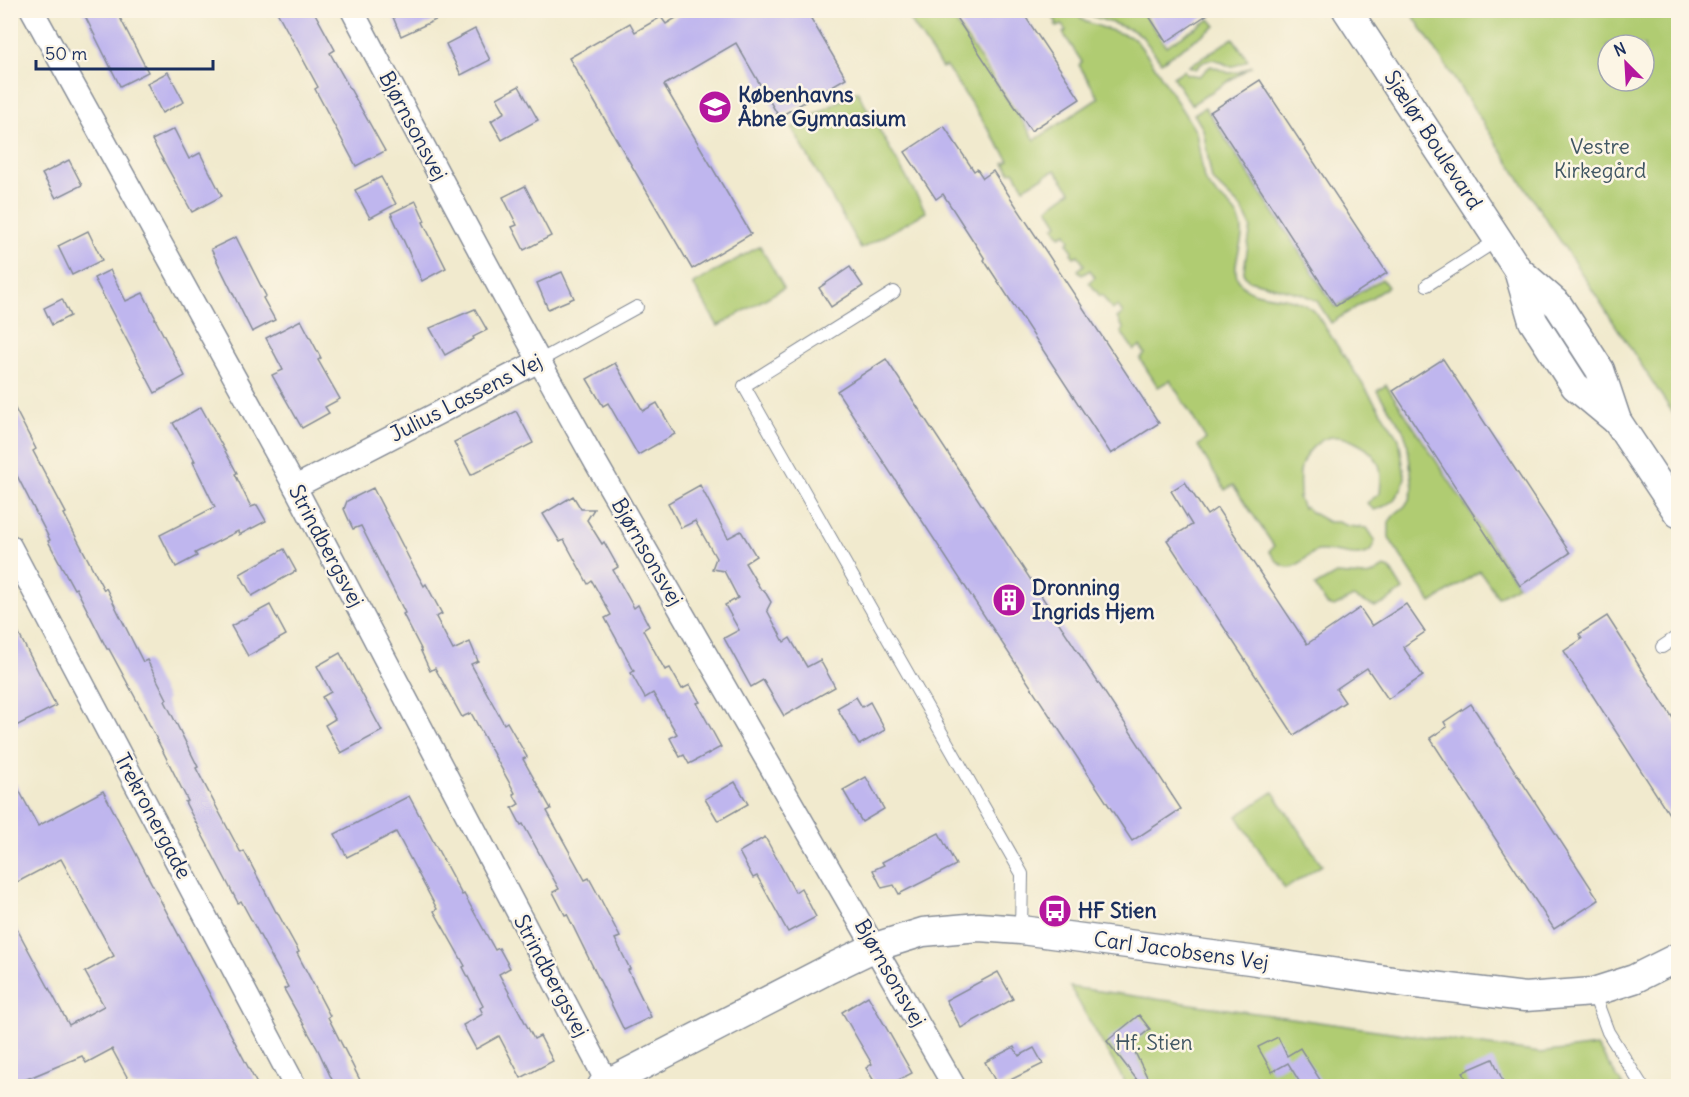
<svg xmlns="http://www.w3.org/2000/svg" width="1689" height="1097" font-family="Delius,sans-serif">
  <rect width="100%" height="100%" fill="#fcf5e5"/>
  <filter id="ink" filterUnits="userSpaceOnUse"><feTurbulence type="fractalNoise" baseFrequency=".0167" numOctaves="2"/><feDisplacementMap in="SourceGraphic" scale="12" xChannelSelector="R" yChannelSelector="G"/><feConvolveMatrix kernelMatrix="1 2 1 2 8 2 1 2 1" color-interpolation-filters="sRGB"/></filter>
  <filter id="wash" filterUnits="userSpaceOnUse"><feTurbulence type="fractalNoise" baseFrequency=".008" numOctaves="4" result="noise"/><feDisplacementMap in="SourceGraphic" scale="24" xChannelSelector="R" yChannelSelector="G"/><feGaussianBlur stdDeviation="1.35" result="paint"/><feColorMatrix in="noise" values="0 0 0 0 0 0 0 0 0 0 0 0 0 0 0 0 0 1.4 0 .05"/><feComposite in="paint" operator="in"/></filter>
  <g filter="url(#wash)">
    <rect width="100%" height="100%" fill="#f1eace"/>
    <g fill="#b0cc72" stroke="#667e68" stroke-width="1.5" fill-rule="evenodd">
      <path d="M904,11H948L1035,140L1099,98L1079,65L1082,62L1063,33L1066,31L1062,25L1057,27L1055,25L1057,23L1050,13L1048,14L1045,11H1072L1086,22L1134,38L1151,60L1196,132L1204,179C1213,197 1236,205 1241,225C1247,244 1225,269 1243,286C1262,302 1294,291 1315,312L1399,439L1405,477L1402,488L1393,501L1381,508L1374,510L1367,503L1380,493C1381,484 1382,474 1379,465C1375,456 1368,449 1360,445C1353,441 1346,437 1338,437C1319,435 1302,455 1300,472C1299,480 1300,488 1300,496L1298,497L1303,508L1306,507L1312,513L1328,522H1338L1348,526L1367,528C1371,534 1378,541 1372,549C1361,563 1333,548 1318,551C1307,553 1301,567 1290,567C1280,568 1275,558 1269,551L1274,546L1233,485L1225,490L1198,446L1206,439L1170,380L1158,387L1140,359L1145,354L1140,346L1134,350L1121,332L1124,329L1117,318L1123,313L1118,306L1112,310L1102,295L1100,296L1089,282L1095,277L1090,270L1082,275L1078,270L1084,265L1078,255L1074,257L1071,253L1073,251L1067,243L1070,240L1066,233L1060,236L1054,227L1058,224L1048,208L1071,191L1055,170L1024,188L1014,171L1010,172L1004,163L1009,160L946,66L942,68Z"/>
      <path d="M1084,11H1142L1166,46L1210,19L1216,26L1161,62L1141,35L1132,30L1089,15Z"/>
      <path d="M1410,11H1678V421ZM1608,45H1644V81H1608Z"/>
      <path d="M1233,38L1248,60C1243,62 1236,67 1230,66C1227,65 1223,63 1221,62C1210,56 1203,61 1196,69L1189,66Z"/>
      <path d="M1211,66L1229,73L1239,72L1252,66L1191,105L1173,77L1184,70L1186,74L1199,76C1204,73 1206,69 1211,66Z"/>
      <path d="M857,91L926,212L861,249L792,128Z"/>
      <path d="M1205,107L1335,307L1382,279L1388,287L1331,323L1317,301L1302,294L1248,280L1244,275V270L1251,227L1242,209L1212,180L1203,129L1194,114Z"/>
      <path d="M760,246L784,288L718,326L693,284Z"/>
      <path d="M1386,385L1518,585L1498,597L1480,571L1431,603L1389,538V522L1394,515L1405,506L1410,498L1413,488L1407,440L1402,428L1377,391Z"/>
      <path d="M1384,567L1390,569L1403,590L1383,604L1375,607L1353,597L1334,607L1327,605L1315,586L1336,574L1364,576L1371,575Z"/>
      <path d="M1273,792L1322,865L1285,889L1237,816Z"/>
      <path d="M1070,987L1540,1053L1597,1046L1623,1086H1127Z"/>
    </g>
    <g id="blocks">
      <g fill="#bfb6ee">
        <path d="M82,10H116L148,72L120,86Z"/>
        <path d="M276,10H313L335,50L330,53L385,151L356,166L315,89L318,87Z"/>
        <path d="M390,10H457L401,36Z"/>
        <path d="M689,10H806L846,78L779,117L736,43L664,85L751,234L692,269L569,58L630,23L635,32L661,17L666,24Z"/>
        <path d="M951,10H1021L1080,99L1031,131Z"/>
        <path d="M1145,10H1214L1166,42Z"/>
        <path d="M475,29L490,60L461,75L446,44Z"/>
        <path d="M168,72L184,102L162,113L147,83Z"/>
        <path d="M1260,80L1387,273L1336,306L1210,112Z"/>
        <path d="M519,86L538,120L502,140L491,121L505,112L497,98Z"/>
        <path d="M944,126L974,171L977,169L983,178L993,171L1159,423L1111,454L984,260L985,259L943,194L936,199L905,152Z"/>
        <path d="M174,129L189,159L200,153L222,196L192,212L152,140Z"/>
        <path d="M69,160L82,185L56,198L42,174Z"/>
        <path d="M381,177L396,204L370,218L355,190Z"/>
        <path d="M525,186L551,236L524,250L512,227L517,225L503,197Z"/>
        <path d="M416,201L425,221L423,222L446,268L422,281L391,213Z"/>
        <path d="M88,231L102,260L72,275L58,246Z"/>
        <path d="M236,237L266,296L263,298L275,320L252,332L211,249Z"/>
        <path d="M850,267L863,286L831,307L819,288Z"/>
        <path d="M110,270L126,301L143,293L156,319H155L185,376L155,393L94,278Z"/>
        <path d="M562,272L574,298L548,309L537,283Z"/>
        <path d="M62,299L70,316L52,325L44,308Z"/>
        <path d="M475,309L487,330L473,337L474,339L445,355L430,328Z"/>
        <path d="M301,320L321,358L318,360L340,399L325,407L329,413L302,428L272,375L283,370L266,338Z"/>
        <path d="M886,359L1181,809L1132,841L837,391Z"/>
        <path d="M1443,359L1570,553L1520,586L1393,391Z"/>
        <path d="M615,363L643,411L657,403L675,434L638,455L608,403L603,406L587,379Z"/>
        <path d="M10,399L36,449L33,451L66,513L64,514L104,590L106,588L143,662L147,660L167,699L165,701L198,767L196,768L218,810L241,853L244,851L276,912H277L299,952L297,953L330,1016L328,1017L363,1086H335L318,1050L284,989L288,987L241,901L238,903L185,802L188,801L143,712L109,649H107L76,588L74,589L48,541L50,540L10,462Z"/>
        <path d="M201,407L237,473L235,474L251,507L257,505L266,521L239,535L238,531L195,553L197,556L176,567L160,535L215,507L193,462L195,461L173,423Z"/>
        <path d="M516,411L533,443L471,475L454,442Z"/>
        <path d="M1185,482L1207,515L1217,508L1307,644L1360,608L1372,626L1406,604L1425,632L1403,647L1423,676L1388,699L1367,668L1336,689L1345,702L1294,735L1167,540L1192,525L1171,491Z"/>
        <path d="M700,485L728,538L741,531L756,556L745,563L761,590H764L771,602L767,610L784,642L790,638L807,667L820,660L835,687L784,716L763,680L751,687L724,638L739,630L725,605L738,598L724,571L712,569L716,558L695,521L681,528L668,503Z"/>
        <path d="M373,488L413,566L424,586L426,584L442,614L436,617L453,650L470,642L478,661L471,664L504,724L507,722L527,757L523,759L551,809L547,811L585,880L589,878L601,900L620,937L615,939L630,969L628,970L651,1017L624,1030L567,914L565,915L553,892L559,889L523,824L521,825L512,808L519,804L513,794L515,793L471,713L462,717L435,668L430,671L420,649H421L403,614L405,613L398,599L361,526L353,529L344,509L347,501Z"/>
        <path d="M573,496L581,509H594L587,520L602,544L604,542L618,567L613,570L634,608L638,605L649,626L643,630L665,670L670,668L682,689L690,685L700,702L697,703L721,747L689,764L684,755L680,757L670,738L677,734L653,693L645,698L631,673L634,671L605,618L611,615L592,581L588,584L564,540L560,542L543,514Z"/>
        <path d="M284,549L296,571L252,596L240,574Z"/>
        <path d="M270,605L286,635L248,656L231,626Z"/>
        <path d="M1607,616L1678,726V828L1564,651L1582,639L1579,634Z"/>
        <path d="M10,617L56,706L10,729Z"/>
        <path d="M340,653L382,731L341,753L325,725L335,719L322,697L331,692L317,666Z"/>
        <path d="M856,697L862,707L870,702L885,730L859,745L837,708Z"/>
        <path d="M1471,704L1599,900L1554,929L1430,738L1447,727L1444,722Z"/>
        <path d="M10,773L38,826L103,791L258,1086H132L112,1049L86,1063L82,1056L10,1086V916L69,1025L104,1006L85,972L114,956L61,859L10,886Z"/>
        <path d="M866,777L884,809L862,822L843,790Z"/>
        <path d="M735,782L748,804L718,821L705,799Z"/>
        <path d="M409,796L462,895L464,894L495,950L499,948L510,968L499,974L534,1039L540,1036L553,1061L521,1078L499,1036L476,1049L463,1025L483,1014L480,1008L483,1006L463,967L465,966L434,911L437,909L396,832L347,857L335,834Z"/>
        <path d="M939,833L956,865L899,894L894,885L882,888L873,870L884,865L882,862Z"/>
        <path d="M765,837L795,892L801,888L816,917L788,932L757,876L753,878L739,852Z"/>
        <path d="M998,972L1013,999L961,1028L946,1000Z"/>
        <path d="M868,996L912,1073L887,1086H877L866,1068L872,1064L842,1012Z"/>
        <path d="M1139,1015L1150,1029L1131,1044L1149,1081L1141,1085L1107,1041Z"/>
        <path d="M1278,1037L1287,1056L1300,1048L1324,1086H1302L1288,1063L1272,1072L1258,1047Z"/>
        <path d="M1014,1047L1019,1056L1034,1048L1043,1064L998,1086L985,1062Z"/>
        <path d="M1493,1059L1505,1086H1469L1463,1072Z"/>
      </g>
    </g>
  </g>
  <g filter="url(#ink)">
    <use href="#blocks" fill-opacity="0" stroke="#868c96" stroke-width="1.5"/>
    <g fill="none" stroke-linecap="round" stroke-linejoin="round">
      <defs>
        <g id="service">
          <path d="M1427,285L1499,239"/>
          <path d="M894,292L744,386L1022,874L1021,930"/>
          <path d="M539,361L637,307"/>
          <path d="M1662,647L1678,636"/>
          <path d="M1593,992L1608,1032L1642,1086"/>
        </g>
        <g id="minor">
          <path d="M32,10L295,487L609,1086"/>
          <path d="M352,10C432,162 512,314 596,463C714,672 836,878 954,1086"/>
          <path d="M295,487L539,361"/>
          <path d="M10,546L295,1086"/>
        </g>
        <g id="tertiary">
          <path d="M1347,10L1518,270L1533,321L1575,386L1617,421"/>
          <path d="M1518,270L1558,305L1600,370L1617,421L1678,513"/>
          <path d="M602,1086L829,969L875,947L923,932L979,927L1021,930L1250,960L1400,982L1525,997L1593,992L1634,979L1678,957"/>
        </g>
      </defs>
      <use href="#service" stroke="#868c96" stroke-width="14"/>
      <use href="#minor" stroke="#868c96" stroke-width="25"/>
      <use href="#tertiary" stroke="#868c96" stroke-width="31"/>
      <use href="#service" stroke="#fff" stroke-width="12"/>
      <use href="#minor" stroke="#fff" stroke-width="22"/>
      <use href="#tertiary" stroke="#fff" stroke-width="28"/>
    </g>
  </g>
  <defs>
    <symbol id="school-disc" viewBox="-11 -11 22 22"><circle r="9.5" fill="#b5179e" stroke="#fcf5e5"/><path d="M0-5L7-2L0 1L-7-2ZM-4 1L0 2.5L4 1V4Q0 6-4 4Z" fill="#fff"/></symbol>
    <symbol id="building-disc" viewBox="-11 -11 22 22"><circle r="9.5" fill="#b5179e" stroke="#fcf5e5"/><path d="M-4-6H4V6H1V3H-1V6H-4ZM-2.5-4.3h1.7v1.8h-1.7ZM.8-4.3h1.7v1.8H.8ZM-2.5-1h1.7V.8h-1.7ZM.8-1h1.7V.8H.8Z" fill="#fff"/></symbol>
    <symbol id="bus-disc" viewBox="-11 -11 22 22"><circle r="9.5" fill="#b5179e" stroke="#fcf5e5"/><path d="M-5-6H5V4H4V6H2V4H-2V6H-4V4H-5ZM-3.5-4V0h7V-4ZM-3.5 1.2v1.5H-2V1.2ZM2 1.2v1.5H3.5V1.2Z" fill="#fff"/></symbol>
  </defs>
  <g fill-rule="evenodd">
    <use href="#school-disc" x="696" y="88" width="38" height="38"/>
    <use href="#building-disc" x="990" y="581" width="38" height="38"/>
    <use href="#bus-disc" x="1036" y="892" width="38" height="38"/>
  </g>
  <g text-anchor="middle" stroke-width="5" stroke-linejoin="round" paint-order="stroke">
    <g font-size="21" font-weight="bold" fill="#1b2f5e" stroke="#fcf5e5" text-anchor="start">
      <text x="738" y="102">Københavns<tspan x="738" dy="24">Åbne Gymnasium</tspan></text>
      <text x="1032" y="595">Dronning<tspan x="1032" dy="24">Ingrids Hjem</tspan></text>
      <text x="1078" y="918">HF Stien</text>
    </g>
    <g font-size="21" fill="#1b2f5e" stroke="#fcf5e5">
      <text transform="translate(413 126) rotate(62)" y="7">Bjørnsonsvej</text>
      <text transform="translate(1433 140) rotate(57)" y="7">Sjælør Boulevard</text>
      <text transform="translate(466 398) rotate(-27)" y="7">Julius Lassens Vej</text>
      <text transform="translate(326 546) rotate(62)" y="7">Strindbergsvej</text>
      <text transform="translate(647 552) rotate(60)" y="7">Bjørnsonsvej</text>
      <text transform="translate(153 816) rotate(62)" y="7">Trekronergade</text>
      <text transform="translate(1181 951) rotate(8)" y="7">Carl Jacobsens Vej</text>
      <text transform="translate(890 973) rotate(60)" y="7">Bjørnsonsvej</text>
      <text transform="translate(551 976) rotate(62)" y="7">Strindbergsvej</text>
    </g>
    <g font-size="21" fill="#405663" stroke="#fcf5e5">
      <text x="1600" y="154">Vestre<tspan x="1600" dy="24">Kirkegård</tspan></text>
      <text x="1154" y="1050">Hf. Stien</text>
    </g>
  </g>
  <rect width="1689" height="1097" fill="none" stroke="#fcf5e5" stroke-width="36"/>
  <g transform="translate(1626 63) rotate(336)"><circle r="28" fill="#fcf5e5" stroke="#a2a6af" stroke-width="1.5"/>
  <path d="M0-4.5L10 22L0 15L-10 22Z" fill="#b5179e"/>
  <text y="-9" font-size="16" font-weight="bold" text-anchor="middle" fill="#1b2f5e">N</text>
  </g>
  <path d="M36 60v9h177v-9" fill="none" stroke="#1b2f5e" stroke-width="3"/>
  <text x="45" y="60" font-size="18" fill="#1b2f5e" stroke="#fcf5e5" stroke-width="4.5" paint-order="stroke">50 m</text>
</svg>
